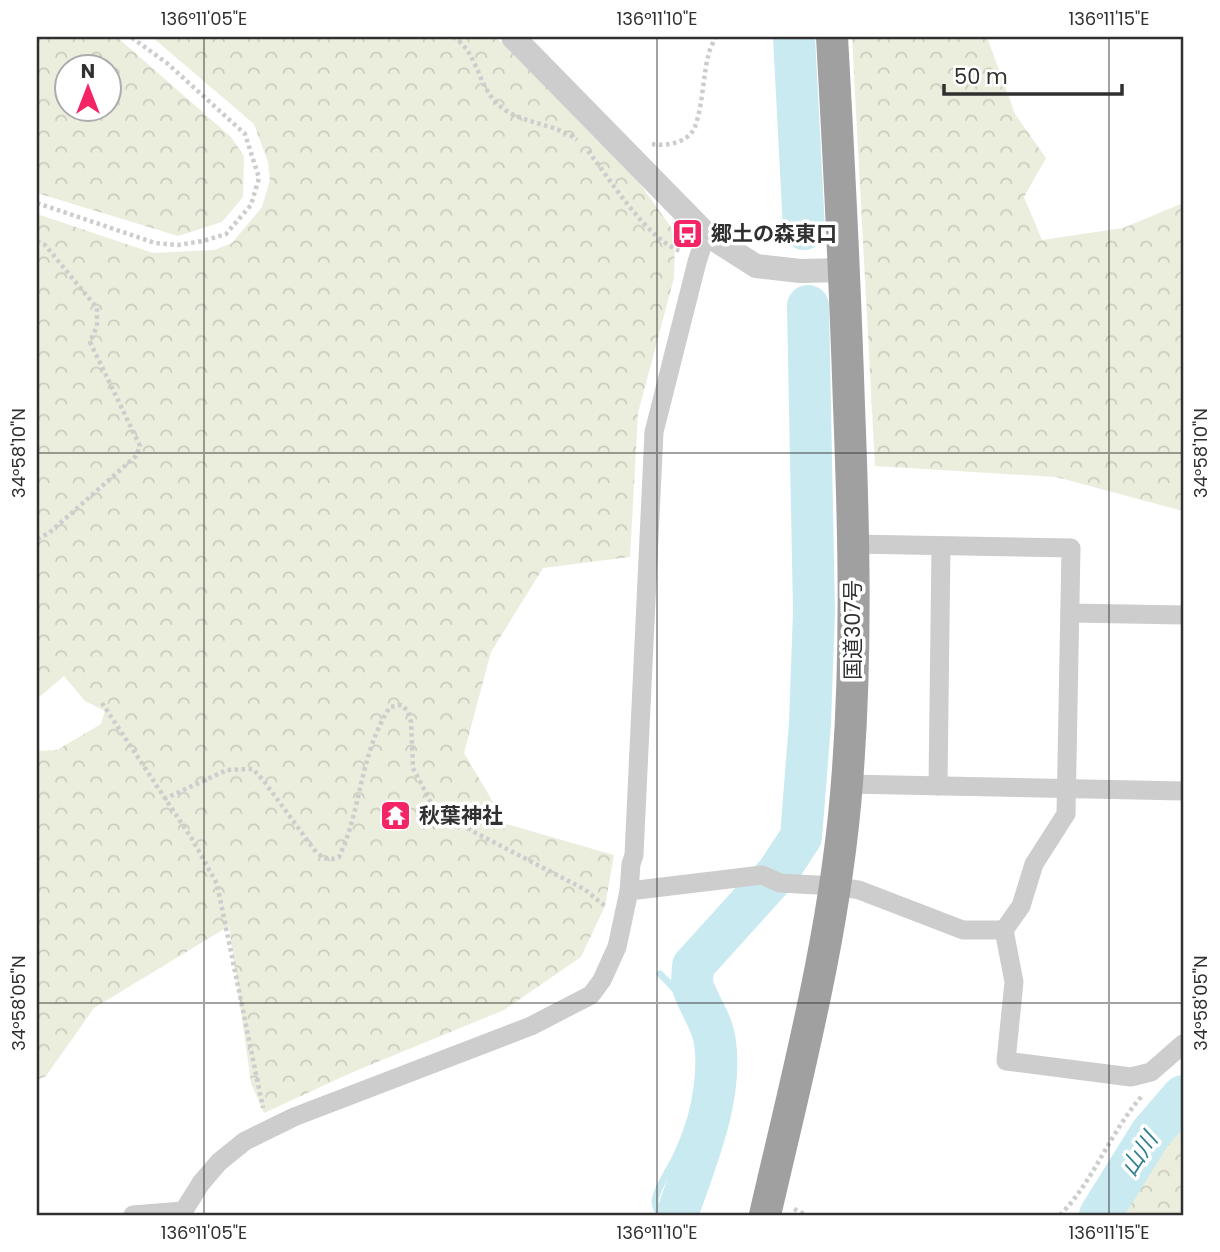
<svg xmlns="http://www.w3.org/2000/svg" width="1220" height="1252" font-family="Poppins,'Noto Sans JP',sans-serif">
  <defs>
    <pattern id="forest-crowns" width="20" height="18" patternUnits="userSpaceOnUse" patternTransform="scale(1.75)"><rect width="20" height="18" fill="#ebeedd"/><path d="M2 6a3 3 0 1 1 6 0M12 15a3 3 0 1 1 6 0" fill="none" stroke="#caccbe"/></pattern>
  </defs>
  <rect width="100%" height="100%" fill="#fff"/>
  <g fill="url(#forest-crowns)" fill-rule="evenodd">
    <path d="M37,37H117L231,137L244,156L243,197L222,222L178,236L37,193ZM66,66H108V108H66Z"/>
    <path d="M152,37H495L519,56L624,161L675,233L674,278L638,413L630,557L543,568L491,652L464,753L506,824L614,855L605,906L581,957L504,1010L353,1072L264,1113L251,1083L229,926L94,1008L46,1076L37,1080V751L57,750L101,724L105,711L85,701L64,676L37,699V214L153,253L214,250L232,243L262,207L270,180L268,162L254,124Z"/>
    <path d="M852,37H987L1015,114L1046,158L1024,197L1042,240L1123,228L1183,203V511L1056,477L875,466Z"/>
    <path d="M1183,1111V1215H1118L1157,1144Z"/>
  </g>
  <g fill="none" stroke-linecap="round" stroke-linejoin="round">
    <path stroke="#c8eaf0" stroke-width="7" d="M660,974C717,1025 706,1088 678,1152C673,1165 656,1188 655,1201C655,1207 657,1210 660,1215"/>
    <g stroke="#c8eaf0" stroke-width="42">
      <path d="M794,37L804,229"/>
      <path d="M677,1215C695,1162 723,1099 715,1042C712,1021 700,1007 693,987C691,981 693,973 693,966L778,872L801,837L810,723L814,611L808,306"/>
      <path d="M1100,1215L1151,1133L1183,1096"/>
    </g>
    <g stroke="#cdcdcd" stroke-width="4.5" stroke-dasharray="3.5 3.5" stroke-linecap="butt">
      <path d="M453,37C476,50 477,81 494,100C515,125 553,121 577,140"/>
      <path d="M652,144C665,146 683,144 692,132C702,118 703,75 708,57C709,50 713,43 716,37"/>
      <path d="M588,151C609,178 649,242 681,251"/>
      <path d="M37,203L155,243L178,245L203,241L226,234L251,205L259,178L245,134L168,64L131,37"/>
      <path d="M37,241L45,245L97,308V326L90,342L140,446L136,456L49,533L37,539"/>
      <path d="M102,703L192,839L217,884L263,1108"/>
      <path d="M164,799L227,770L253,769L263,780L316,852C324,859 329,861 339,857C362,809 359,755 390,707L401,705L408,711L411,722L413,768L432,805L474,832L584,889L605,906"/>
      <path d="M794,1209L806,1215"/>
      <path d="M1060,1215C1094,1181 1110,1132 1142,1096"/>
    </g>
    <g stroke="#cdcdcd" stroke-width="19">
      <path d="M1070,613L1183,615"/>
      <path d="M847,784L1183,791"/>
      <path d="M938,786L941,546"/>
      <path d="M629,891L762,875L780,883L835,886L859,890L963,930H1004L1021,906L1034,864L1066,814L1071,548L853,544"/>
      <path d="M1004,930L1014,982L1006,1061L1131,1077L1151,1072L1183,1044"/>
      <path d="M133,1215L183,1211"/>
      <path d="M181,1215L201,1183L219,1162L245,1141L294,1117L531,1026L591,995L602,980L617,947L629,891L631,864L634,855L654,432L697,262L706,234"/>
    </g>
    <path stroke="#cdcdcd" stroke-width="24" d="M513,37L706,234L756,266L800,271L845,270"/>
    <path stroke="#a0a0a0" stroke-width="32" d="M765,1215C798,1072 836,929 847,782C857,657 854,532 849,406C845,283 839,160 832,37"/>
  </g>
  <path fill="none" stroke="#303030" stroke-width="2" stroke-opacity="0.45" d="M204,37V1215M657,37V1215M1109,37V1215M37,453H1183M37,1003H1183"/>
  <defs>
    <symbol id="bus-square" viewBox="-11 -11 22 22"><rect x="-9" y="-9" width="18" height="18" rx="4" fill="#f52565" stroke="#fff"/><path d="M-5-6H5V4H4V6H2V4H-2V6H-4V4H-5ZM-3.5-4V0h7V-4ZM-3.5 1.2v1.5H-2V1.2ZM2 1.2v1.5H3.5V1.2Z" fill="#fff"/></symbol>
    <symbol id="temple-square" viewBox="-11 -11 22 22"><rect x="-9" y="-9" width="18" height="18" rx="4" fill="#f52565" stroke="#fff"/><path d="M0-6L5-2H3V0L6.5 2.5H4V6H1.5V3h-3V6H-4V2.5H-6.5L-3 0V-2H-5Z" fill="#fff"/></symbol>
  </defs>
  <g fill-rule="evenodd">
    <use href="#bus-square" x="670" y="216" width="35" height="35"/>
    <use href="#temple-square" x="378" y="798" width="35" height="35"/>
  </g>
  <g text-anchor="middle" stroke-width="7" stroke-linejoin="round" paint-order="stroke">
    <g font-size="21" font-weight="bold" fill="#303030" stroke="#fff" text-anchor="start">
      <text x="711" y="241">郷土の森東口</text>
      <text x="419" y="823">秋葉神社</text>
    </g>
    <g font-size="21" fill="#303030" stroke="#fff">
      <text transform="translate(853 630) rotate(-90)" y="7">国道307号</text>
    </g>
    <g font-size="23" font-style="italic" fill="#32808d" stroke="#fff">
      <text transform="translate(1139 1154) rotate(-57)" y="8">山川</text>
    </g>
  </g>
  <rect width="1220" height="1252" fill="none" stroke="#ffffff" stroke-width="77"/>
  <g transform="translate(88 88)"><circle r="33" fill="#ffffff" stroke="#acacac" stroke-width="2"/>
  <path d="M0-5L12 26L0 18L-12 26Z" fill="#f52565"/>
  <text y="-10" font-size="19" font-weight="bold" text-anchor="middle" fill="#303030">N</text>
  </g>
  <path d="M944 84v10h178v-10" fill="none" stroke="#303030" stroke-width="3.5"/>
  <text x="954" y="84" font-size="21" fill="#303030" stroke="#ffffff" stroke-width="5" paint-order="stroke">50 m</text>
  <rect x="38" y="38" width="1144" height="1176" fill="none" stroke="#303030" stroke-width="2.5"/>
  <g font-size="18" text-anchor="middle" fill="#303030">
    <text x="204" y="25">136°11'05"E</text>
    <text x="657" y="25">136°11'10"E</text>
    <text x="1109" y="25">136°11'15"E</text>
    <text transform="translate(19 453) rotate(-90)" y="6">34°58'10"N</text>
    <text transform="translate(1201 453) rotate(-90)" y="6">34°58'10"N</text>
    <text transform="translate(19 1003) rotate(-90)" y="6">34°58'05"N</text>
    <text transform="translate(1201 1003) rotate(-90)" y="6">34°58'05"N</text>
    <text x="204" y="1239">136°11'05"E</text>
    <text x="657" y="1239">136°11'10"E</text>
    <text x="1109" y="1239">136°11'15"E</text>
  </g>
</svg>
